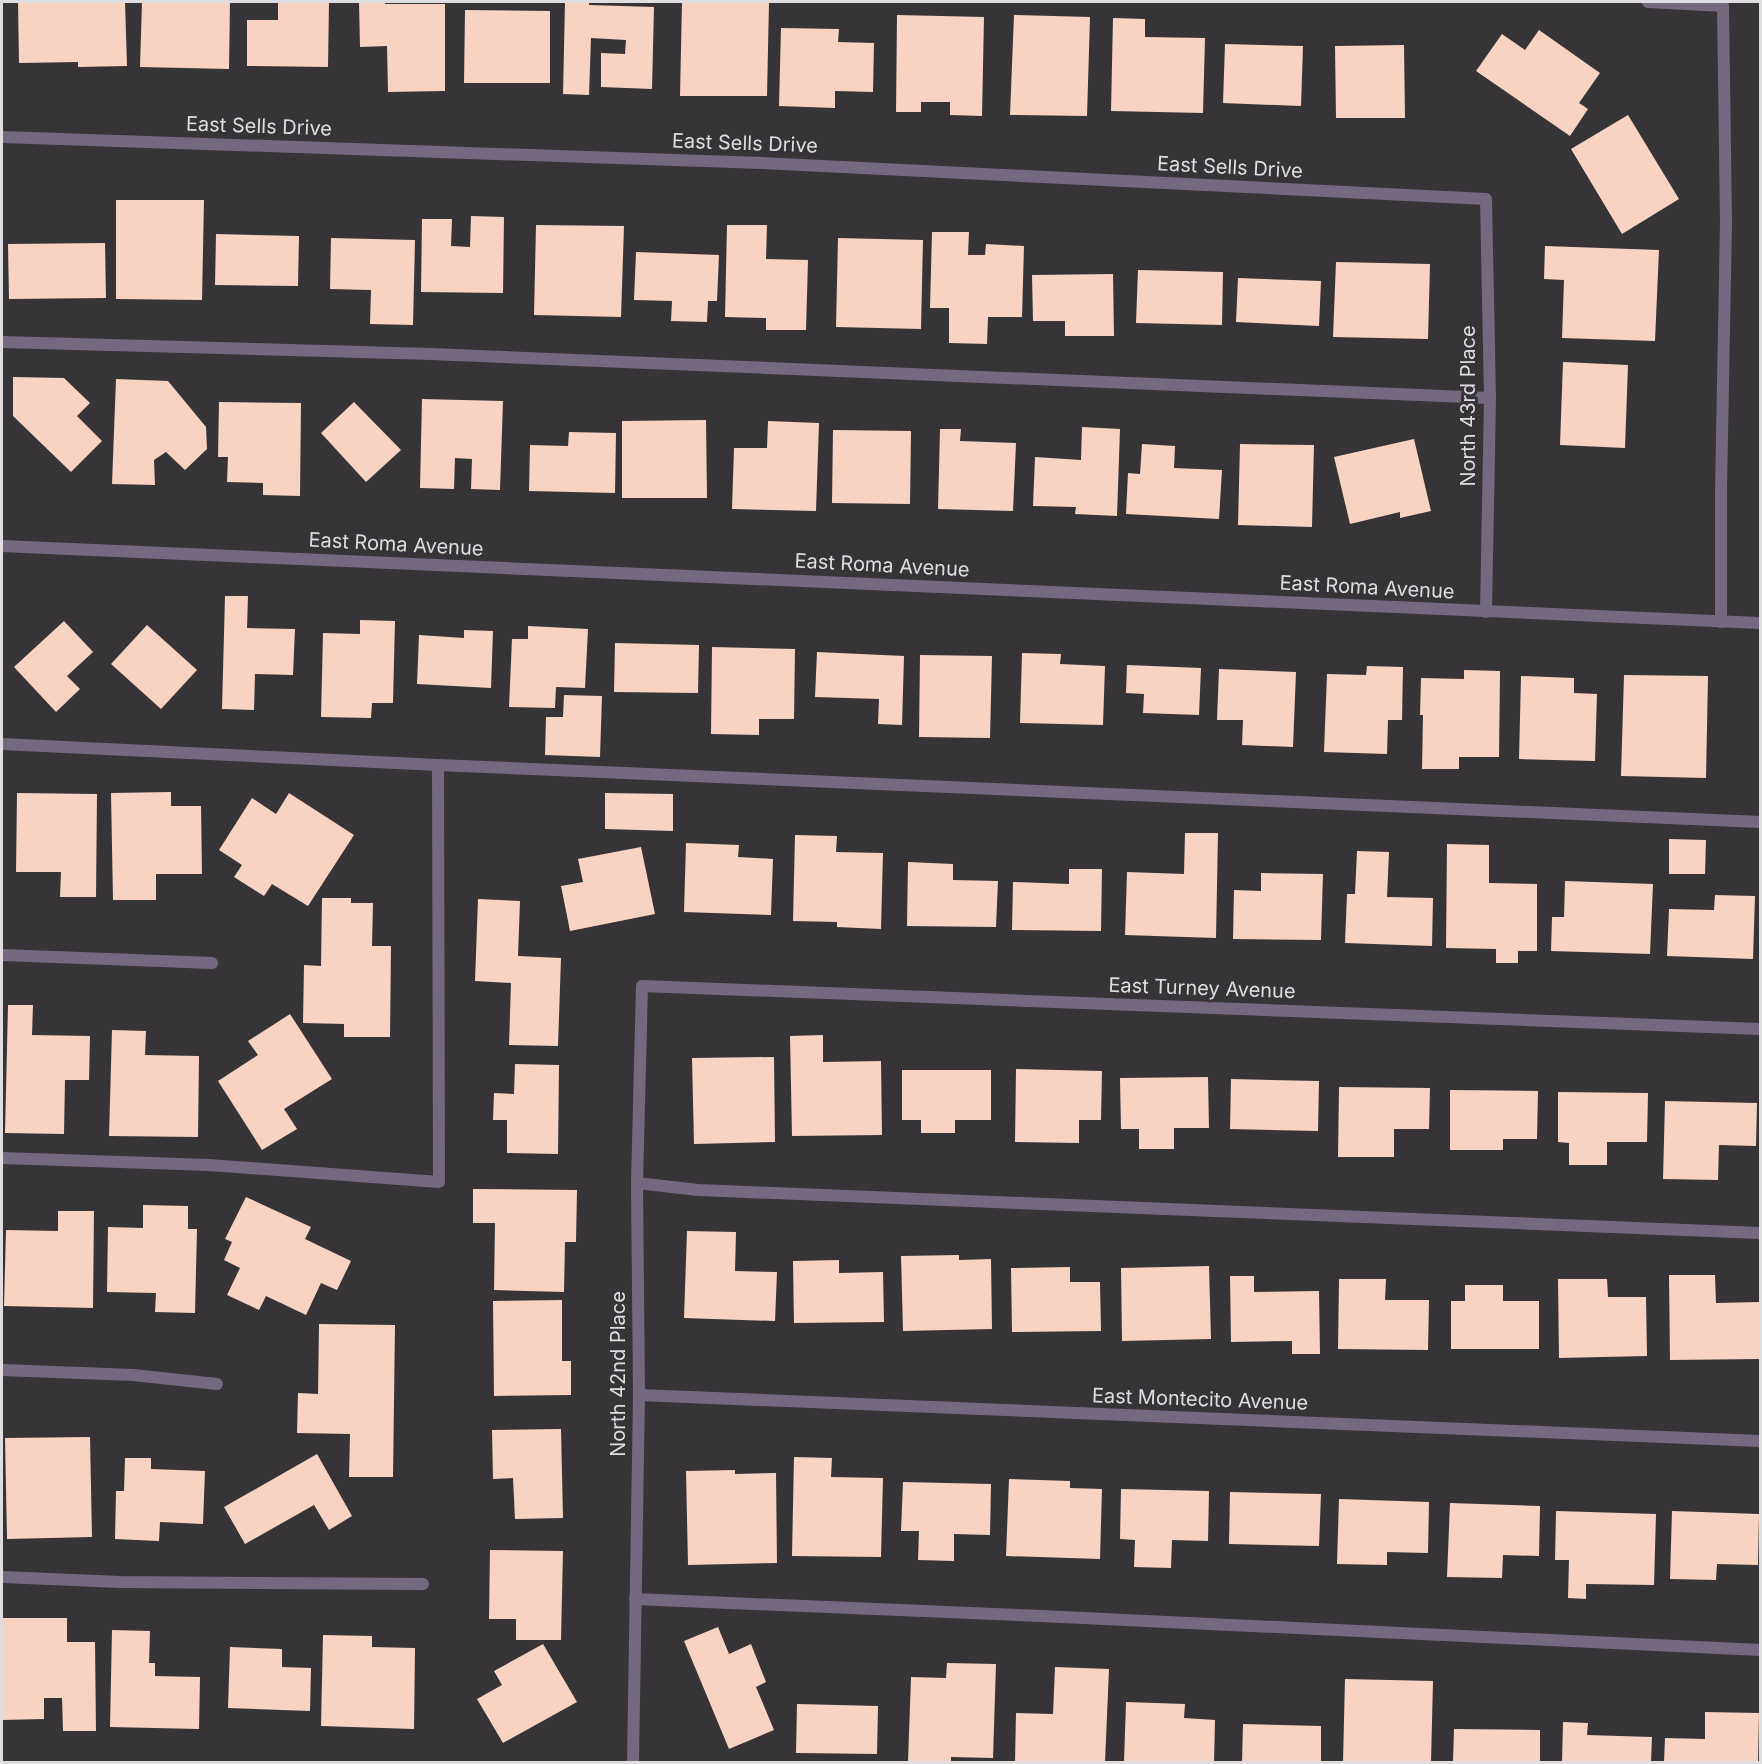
<svg xmlns="http://www.w3.org/2000/svg" width="1762" height="1764" font-family="Inter,sans-serif">
  <rect width="100%" height="100%" fill="#363437"/>
  <g fill="#f9d3c2">
    <path d="M18,2H125L127,66L78,67V62L19,63Z"/>
    <path d="M142,2H230L229,69L140,67Z"/>
    <path d="M278,2H329L328,67L247,66V20H278Z"/>
    <path d="M359,2H385V4H445V91L388,92L387,46L360,47Z"/>
    <path d="M565,2H589V5L654,7L652,89L601,87V53L625,54L626,40L591,38L589,95L563,94Z"/>
    <path d="M682,2H769L767,96H680Z"/>
    <path d="M465,10L550,11V83H464Z"/>
    <path d="M897,15L984,17L982,116L950,115V102H921V112H896Z"/>
    <path d="M1014,15L1090,17L1087,116L1010,115Z"/>
    <path d="M1113,18L1145,19V37L1205,38L1203,113L1111,111Z"/>
    <path d="M781,28L839,29L838,42L874,43L873,92L835,91V108L779,106Z"/>
    <path d="M1539,30L1600,73L1579,103L1588,109L1570,136L1476,71L1502,34L1525,50Z"/>
    <path d="M1225,44L1303,46L1301,106L1223,103Z"/>
    <path d="M1404,45L1405,118H1336L1335,46Z"/>
    <path d="M1628,115L1679,199L1622,234L1571,149Z"/>
    <path d="M116,200H204L202,300L116,299Z"/>
    <path d="M471,216L504,217L503,293L421,292L422,219H452L451,246L470,247Z"/>
    <path d="M536,225L624,226L621,317L534,315Z"/>
    <path d="M727,225H767L766,259L808,260L806,330H766V318L725,317Z"/>
    <path d="M932,232H969L968,255H985L986,244L1024,246L1022,317H988L987,344L949,343V308H930Z"/>
    <path d="M216,234L299,236L298,286L215,285Z"/>
    <path d="M331,238L415,240L413,325L370,324L371,290L330,289Z"/>
    <path d="M838,238L923,240L921,329L836,327Z"/>
    <path d="M105,243L106,298L9,299L8,244Z"/>
    <path d="M1545,246L1659,250L1655,341L1562,338L1564,280L1544,279Z"/>
    <path d="M636,252L719,255L717,301H708L707,322L671,321L672,301L634,300Z"/>
    <path d="M1336,262L1430,264L1428,339L1333,337Z"/>
    <path d="M1138,270L1223,272L1222,325L1136,323Z"/>
    <path d="M1113,274L1114,336H1065V321H1033L1032,275Z"/>
    <path d="M1238,278L1321,281L1319,326L1236,322Z"/>
    <path d="M1563,362L1628,365L1625,448L1560,445Z"/>
    <path d="M13,377L64,378L90,403L77,416L102,441L71,472L13,416Z"/>
    <path d="M116,379L168,381L206,427L207,449L185,470L166,452L154,460L155,485L112,484Z"/>
    <path d="M422,399L503,401L500,490L471,489L472,459L455,458L454,489L420,488Z"/>
    <path d="M219,402L301,403L300,496L263,495V483L227,482L228,457H218Z"/>
    <path d="M354,402L401,450L366,482L321,433Z"/>
    <path d="M706,420L707,498H622V421Z"/>
    <path d="M768,421L819,423L816,511L732,509L734,448H767Z"/>
    <path d="M1082,427L1120,429L1117,516L1075,514L1076,507L1033,506L1035,457L1081,460Z"/>
    <path d="M940,429H961L960,441L1016,443L1013,511L938,509Z"/>
    <path d="M833,430L911,431L910,504L832,503Z"/>
    <path d="M569,432L616,433L615,493L529,491L530,445L568,446Z"/>
    <path d="M1414,439L1431,511L1400,518V512L1350,524L1334,457Z"/>
    <path d="M1142,444L1175,446L1174,468L1222,470L1219,519L1126,514L1128,473L1140,474Z"/>
    <path d="M1240,444L1314,445L1312,527L1238,525Z"/>
    <path d="M225,596H248L247,628L295,629L293,675L255,674L254,710L222,709Z"/>
    <path d="M360,620L395,621L393,703H372L371,718L321,717L323,633L360,634Z"/>
    <path d="M64,621L93,652L67,676L80,689L56,712L14,667Z"/>
    <path d="M147,625L197,670L161,709L111,664Z"/>
    <path d="M528,626L588,629L585,688L556,687L555,708L509,707L512,639H528Z"/>
    <path d="M464,630L493,631L491,688L417,684L419,635L464,638Z"/>
    <path d="M615,643L699,645L698,693L614,692Z"/>
    <path d="M712,647L795,649L794,719H759V735L711,734Z"/>
    <path d="M817,652L904,656L902,725L878,724L879,699L815,697Z"/>
    <path d="M1022,653L1061,654L1060,664L1105,666L1103,725L1020,723Z"/>
    <path d="M920,655L992,656L990,738L919,737Z"/>
    <path d="M1127,665L1201,668L1199,715L1143,713L1144,694L1126,693Z"/>
    <path d="M1367,666L1403,667L1402,720H1388L1387,754L1324,752L1327,674L1366,675Z"/>
    <path d="M1219,669L1296,672L1293,747L1242,745L1243,720H1217Z"/>
    <path d="M1464,670L1500,671L1499,757H1459V769H1422L1423,715H1420L1421,678L1464,679Z"/>
    <path d="M1624,675L1708,676L1706,778L1621,776Z"/>
    <path d="M1521,676L1574,678V693L1597,694L1595,761L1519,759Z"/>
    <path d="M564,695L602,696L600,757L545,755L546,717H563Z"/>
    <path d="M171,792V806H201L202,874H156V900H113L111,793Z"/>
    <path d="M17,793L97,794L96,897H60L61,872H16Z"/>
    <path d="M289,793L354,835L308,906L272,884L264,896L234,877L242,865L219,850L252,798L276,814Z"/>
    <path d="M605,793L673,794V831L605,829Z"/>
    <path d="M1185,833H1218L1216,938L1125,935L1127,872L1184,874Z"/>
    <path d="M795,835L837,836L836,852L883,853L881,929L837,927V922L793,921Z"/>
    <path d="M1669,839L1706,840L1705,874H1669Z"/>
    <path d="M686,843L739,845L738,857L773,859L771,915L684,912Z"/>
    <path d="M1447,844L1489,845V883L1537,884V951H1518V963H1496V949L1446,948Z"/>
    <path d="M641,847L655,914L570,931L561,886L583,882L578,859Z"/>
    <path d="M1357,851L1389,852L1387,897L1433,898L1432,946L1345,943L1347,894H1355Z"/>
    <path d="M908,862L953,864V880L998,881L996,927L907,926Z"/>
    <path d="M1069,869H1102L1101,931L1012,930L1013,882L1069,884Z"/>
    <path d="M1261,873L1323,874L1321,940L1233,939L1234,890L1261,891Z"/>
    <path d="M1565,881L1653,884L1650,954L1551,951L1552,917H1564Z"/>
    <path d="M1715,895L1755,896L1753,959L1667,956L1669,909L1714,910Z"/>
    <path d="M322,898H351V903H373L372,946H391L390,1037H344V1024L303,1023L304,965L321,966Z"/>
    <path d="M478,899L520,901L518,956L561,958L558,1046L509,1045L511,983L475,981Z"/>
    <path d="M8,1005H33L32,1035L90,1036L89,1080H65L64,1134L5,1133Z"/>
    <path d="M290,1014L332,1079L284,1109L297,1129L262,1150L218,1081L258,1055L248,1041Z"/>
    <path d="M112,1030L146,1031L145,1055L199,1056L198,1137L109,1136Z"/>
    <path d="M823,1035V1062L881,1061L882,1135L792,1136L790,1036Z"/>
    <path d="M774,1057L775,1142L694,1144L692,1058Z"/>
    <path d="M515,1064L559,1065L558,1154L507,1153V1120H493L494,1093L514,1094Z"/>
    <path d="M1016,1069L1102,1071L1101,1120H1079V1143L1015,1142Z"/>
    <path d="M902,1070H991V1120H955V1133H921V1120H902Z"/>
    <path d="M1208,1077L1209,1128H1174V1149H1139V1129H1121L1120,1078Z"/>
    <path d="M1231,1079L1319,1081L1318,1131L1230,1129Z"/>
    <path d="M1339,1087L1430,1088L1429,1129H1394V1157H1338Z"/>
    <path d="M1450,1090L1538,1091L1537,1139H1503V1150H1450Z"/>
    <path d="M1558,1092L1648,1093L1647,1142H1607V1165H1569V1143L1558,1142Z"/>
    <path d="M1665,1101L1757,1103L1756,1146L1719,1145L1718,1180L1663,1179Z"/>
    <path d="M473,1189L577,1190L576,1242H565L564,1292L494,1290L495,1223H473Z"/>
    <path d="M246,1197L311,1227L305,1239L351,1261L337,1290L321,1283L306,1315L266,1296L259,1310L227,1295L240,1268L224,1260L232,1242L225,1239Z"/>
    <path d="M143,1205L188,1206V1229H197L195,1313L155,1312L156,1293L107,1292L108,1227L143,1228Z"/>
    <path d="M58,1211H94L93,1308L4,1306L6,1230L58,1231Z"/>
    <path d="M687,1231L736,1232L735,1271L777,1272L775,1321L684,1318Z"/>
    <path d="M959,1255V1260L991,1259L992,1329L903,1331L901,1256Z"/>
    <path d="M839,1260V1273L883,1272L884,1322L794,1323L793,1261Z"/>
    <path d="M1209,1266L1211,1339L1122,1341L1121,1268Z"/>
    <path d="M1070,1267V1282H1100L1101,1331L1012,1332L1011,1268Z"/>
    <path d="M1669,1275H1715L1716,1303L1760,1302V1359L1670,1360Z"/>
    <path d="M1230,1276H1254V1292L1319,1291L1320,1354H1292V1341L1231,1342Z"/>
    <path d="M1339,1279H1386L1385,1300H1429L1428,1350L1338,1349Z"/>
    <path d="M1558,1279H1607L1608,1297H1646L1647,1356L1559,1358Z"/>
    <path d="M1465,1285H1503V1301H1539V1349H1451V1301H1465Z"/>
    <path d="M562,1300V1361H571V1395L494,1396L493,1301Z"/>
    <path d="M319,1324L395,1325L393,1477H349L350,1434L297,1433L298,1393L318,1394Z"/>
    <path d="M561,1429L563,1518L515,1519L513,1478L493,1479L492,1430Z"/>
    <path d="M90,1437L92,1537L7,1539L5,1438Z"/>
    <path d="M317,1454L352,1516L329,1530L314,1505L245,1544L224,1507Z"/>
    <path d="M794,1457L832,1458L831,1477L883,1478L881,1557L792,1556Z"/>
    <path d="M125,1458H151V1469L205,1471L203,1524L160,1522L159,1541L115,1539L116,1491H124Z"/>
    <path d="M735,1470V1474L776,1473L777,1563L688,1565L686,1471Z"/>
    <path d="M1009,1479L1070,1481V1488L1102,1489L1100,1559L1006,1556Z"/>
    <path d="M903,1482L991,1484L990,1535L954,1534V1561L918,1560L919,1531H901Z"/>
    <path d="M1121,1489L1209,1491L1208,1541L1172,1540L1171,1568L1134,1567L1135,1540L1120,1539Z"/>
    <path d="M1230,1492L1321,1494L1319,1546L1229,1544Z"/>
    <path d="M1339,1499L1429,1502L1428,1553L1387,1552V1565L1337,1564Z"/>
    <path d="M1450,1503L1540,1506L1539,1556L1503,1555L1502,1578L1447,1577Z"/>
    <path d="M1556,1511L1656,1514L1654,1585L1586,1584V1599L1568,1598L1569,1560H1555Z"/>
    <path d="M1672,1511L1759,1514L1758,1565L1717,1564L1716,1580L1670,1579Z"/>
    <path d="M490,1550L563,1551L561,1640H516V1619H489Z"/>
    <path d="M2,1618H67V1642H95L96,1731H63L62,1698H44V1719L2,1720Z"/>
    <path d="M718,1627L729,1654L751,1644L766,1682L756,1687L774,1730L729,1749L684,1641Z"/>
    <path d="M112,1630L150,1631L149,1663H155V1676L200,1677L199,1729L110,1727Z"/>
    <path d="M323,1635L372,1636V1647L415,1648L414,1729L321,1726Z"/>
    <path d="M543,1644L577,1702L503,1743L477,1699L502,1685L494,1671Z"/>
    <path d="M230,1647L282,1649V1667L311,1668L310,1711L228,1708Z"/>
    <path d="M947,1663L996,1664L993,1758L951,1757V1762H908L911,1677L946,1678Z"/>
    <path d="M1055,1667L1109,1669L1105,1762H1015L1016,1713L1053,1714Z"/>
    <path d="M1345,1679L1433,1681L1431,1762H1343Z"/>
    <path d="M1126,1702L1185,1704L1184,1718L1215,1720L1214,1762H1124Z"/>
    <path d="M797,1704L878,1706L877,1754L796,1753Z"/>
    <path d="M1705,1712L1759,1713L1758,1762H1664L1665,1738L1705,1739Z"/>
    <path d="M1563,1722L1588,1723L1587,1735L1652,1737L1651,1762H1562Z"/>
    <path d="M1243,1724L1321,1726V1762H1242Z"/>
    <path d="M1454,1729L1540,1730V1762H1453Z"/>
  </g>
  <g fill="none" stroke-linecap="round" stroke-linejoin="round">
    <g stroke="#74697f" stroke-width="12">
      <path d="M1648,2L1723,6L1726,222L1721,490V622"/>
      <path d="M2,342L431,354L1490,398"/>
      <path d="M2,744L438,765L1760,822"/>
      <path d="M2,1158L209,1165L439,1182L438,765"/>
      <path d="M637,1183L698,1190L1760,1233"/>
      <path d="M2,1577L120,1582L423,1584"/>
      <path d="M635,1599L1041,1616L1760,1650"/>
    </g>
    <g stroke="#74697f" stroke-width="12">
      <path d="M2,137L762,163L1486,199L1490,398L1486,612"/>
      <path d="M2,546L1760,623"/>
      <path d="M2,955L212,963"/>
      <path d="M2,1370L133,1375L217,1384"/>
      <path d="M639,1395L1760,1441"/>
      <path d="M633,1762L639,1395L637,1183L642,986L1760,1029"/>
    </g>
  </g>
  <g text-anchor="middle" stroke-width="6" stroke-linejoin="round" paint-order="stroke">
    <g font-size="20" fill="#dfdde0" stroke="#363437">
      <text transform="translate(259 126) rotate(2)" y="7">East Sells Drive</text>
      <text transform="translate(745 143) rotate(2)" y="7">East Sells Drive</text>
      <text transform="translate(1230 167) rotate(3)" y="7">East Sells Drive</text>
      <text transform="translate(1468 406) rotate(-90)" y="7">North 43rd Place</text>
      <text transform="translate(396 544) rotate(3)" y="7">East Roma Avenue</text>
      <text transform="translate(882 565) rotate(3)" y="7">East Roma Avenue</text>
      <text transform="translate(1367 587) rotate(3)" y="7">East Roma Avenue</text>
      <text transform="translate(1202 988) rotate(2)" y="7">East Turney Avenue</text>
      <text transform="translate(618 1374) rotate(-90)" y="7">North 42nd Place</text>
      <text transform="translate(1200 1399) rotate(2)" y="7">East Montecito Avenue</text>
    </g>
  </g>
  <rect width="1762" height="1764" fill="none" stroke="#dfdde0" stroke-width="6"/>
</svg>
